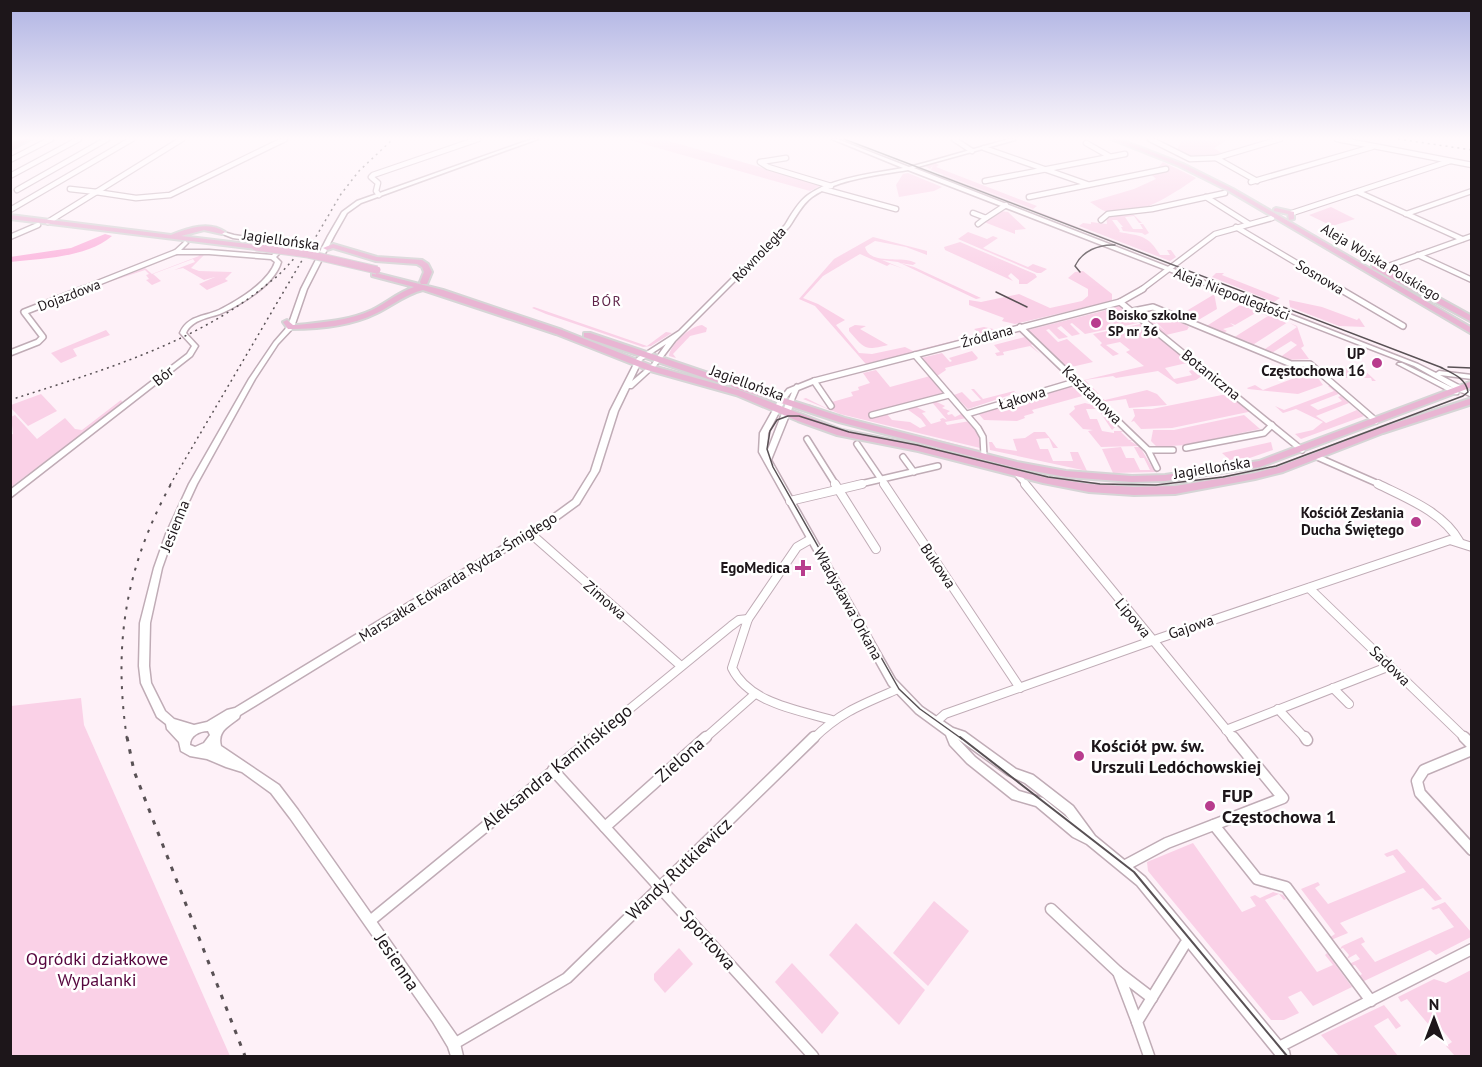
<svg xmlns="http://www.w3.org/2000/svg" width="1482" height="1067" font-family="'PT Sans',sans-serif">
  <rect width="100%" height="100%" fill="#fef1f8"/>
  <g fill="#fad1e7">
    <path d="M626,139H662L822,185L810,191Z"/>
    <path d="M1187,139L1208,141L1229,139L1214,148L1223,154L1199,161L1177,151L1181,141Z"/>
    <path d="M1163,162L1196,178C1175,193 1139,217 1111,213C1104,212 1096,206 1090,202L1134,189L1156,179L1152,175Z"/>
    <path d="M935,163L939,165L936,167L1037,206L1033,209L931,170L933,165L930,169L925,166Z"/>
    <path d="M908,173L942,187L934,191L899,197L896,185L903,174Z"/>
    <path d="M943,175L1163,260L942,176Z"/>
    <path d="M1331,207L1355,219L1332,226L1309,215Z"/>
    <path d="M1001,211L1008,212L1026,229L1015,230V234L984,222Z"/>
    <path d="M1134,215L1142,223H1139L1134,216L1125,217L1133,229H1143L1140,224H1143L1149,233L1145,235L1142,233L1123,231L1121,227H1123L1117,220H1112L1120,231L1119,232C1141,236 1148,235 1160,255H1170L1167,250H1171L1176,257L1170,261L1079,226L1083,223L1091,224V222L1107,224L1106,216Z"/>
    <path d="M968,232L987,239L993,236L998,238L983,248L1028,267L1033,264L1047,269L1041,273H1037L958,239Z"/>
    <path d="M873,237L927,251V255L906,247L875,241L865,247C869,264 897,257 911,261L916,263L913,265L900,263L914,267L981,298L976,299L898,262L882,260L904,269L890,264L887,266L860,254L823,276L803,298L818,304L845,320L836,325L859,353L872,354L905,347L913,351L981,334L974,329L984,327L998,330L867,364L865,363L815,306L799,299L834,259Z"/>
    <path d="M960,242L1035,274L1037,277L1027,284H1019V280L1011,273L1008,276L1013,281L945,250L944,247Z"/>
    <path d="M198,254L217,255H204L191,268L199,271L232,272L225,279L228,281L207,290L199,284L215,277L204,280L183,268L174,270L195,262L193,259L153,274L161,281L152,285L146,280L149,279L146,275L149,274L145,270L109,282L145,268L152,274L199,256Z"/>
    <path d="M1083,271L1112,294V301L1015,324L1002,321L1004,318L969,305V300L981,302L1019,294L1050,308L1082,301L1088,296V289L1068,278L1075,272Z"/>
    <path d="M1216,273H1224L1222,275L1280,298L1274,302L1212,277Z"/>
    <path d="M1207,290L1214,293L1217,309L1195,322L1189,320L1195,318L1191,316L1187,319L1178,316L1213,295Z"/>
    <path d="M1289,300L1322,307L1357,320L1359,318L1365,327L1339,326L1290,307Z"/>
    <path d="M1233,301L1259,311L1235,325L1230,323L1234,326L1223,329L1227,331L1221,334L1205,327L1240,305Z"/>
    <path d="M1114,305L1123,306L1143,322L1085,334L1072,323L1070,324L1080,334L1072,336L1061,326L1057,328L1068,337L1059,339L1049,329L1046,330L1058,342L1067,339L1093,362L1067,368L1028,330L1103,311L1113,307L1030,327Z"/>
    <path d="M534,307L647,346L666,332L672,333L651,346L643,347L546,314L532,308Z"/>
    <path d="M1262,312L1288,322L1251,346L1249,342L1233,338L1268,316L1259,313Z"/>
    <path d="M1170,316L1189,327L1187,330L1166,335L1149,322L1153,321L1167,333L1155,321Z"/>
    <path d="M1145,323L1191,362L1165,368L1174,379L1192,375L1189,371L1192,370L1198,375L1206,373L1196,380L1177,384L1158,371L1116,378L1113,376L1085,380L1099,394L1096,395L1084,383V380L1144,366L1126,352L1130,350L1120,342L1106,345L1119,354L1113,356L1100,345L1102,343L1093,334Z"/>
    <path d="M1290,323L1297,326L1304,346L1301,348L1309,359L1285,360L1279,358L1297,345L1291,341L1270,354L1262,351L1297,327Z"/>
    <path d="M702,325L707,328L706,332L690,336L673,354L676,358L704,366L669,356C670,345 690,326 702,325Z"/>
    <path d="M855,325L866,326L860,329L888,345C864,351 865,349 849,331V328Z"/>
    <path d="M106,330L110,335L73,349L77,356L61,363L51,353Z"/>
    <path d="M1023,332L1034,343L1031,345L1040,354L1030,346L1003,352L1004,355L997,356L995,353L1000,352L994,345L1025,337Z"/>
    <path d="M972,351L978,358L976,360L945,368L946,370L937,376L921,358L942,353L950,362L952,361L949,358Z"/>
    <path d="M1331,368L1335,371H1343L1340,368H1362L1376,381H1372L1371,378H1340L1329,369Z"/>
    <path d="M876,370L890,387L930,376L943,393L886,413L892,420L910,422L920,428L926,426L921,419L907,409L915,406L926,412L922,413L931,424L941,421L940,419L943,418L947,420L931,401L950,398L937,402L945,406L942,408L950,411L947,413L948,415L952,414L955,417L963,413L967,418L945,422L947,425L970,421L980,438V448L840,414L803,399L806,398L826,408L835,407L832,402L853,396L851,392L859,390L858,387L870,383L863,373Z"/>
    <path d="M1313,371L1323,385L1298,394L1248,389L1247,388L1255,385L1263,390Z"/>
    <path d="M1074,383L1086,395L1032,410L1034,413L1024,416L1025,418L1017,421L984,420L977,412Z"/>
    <path d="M1331,385L1341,393L1310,405L1318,410L1342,401L1338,397L1341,396L1349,403L1316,416L1326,423L1357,410L1364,416L1301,439L1295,434L1313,430L1323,422L1296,409L1283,413L1275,406L1284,410L1334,391L1328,386Z"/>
    <path d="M971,389H974L983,399L1014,391L1016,393L968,409L954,395L962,392L972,402L981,400Z"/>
    <path d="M1147,390L1157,394L1167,405L1129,408L1126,399L1103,402L1099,397L1105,400Z"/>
    <path d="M1232,393L1253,411L1172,428L1141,429L1134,421L1131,422L1135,416L1133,409H1152Z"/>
    <path d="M41,394L57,411L28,426L11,408V405Z"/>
    <path d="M121,400L123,403L11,487L10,435L13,434L11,417L15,415L37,439L65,418L75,429L82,430Z"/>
    <path d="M1085,403L1097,406L1117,425L1112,430L1098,409H1086L1090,419H1097L1102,431L1114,433V431H1124L1121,432L1129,440H1133L1130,441L1139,446L1101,447L1088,431L1093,430L1083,429L1069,414L1075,409L1074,406Z"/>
    <path d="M809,404L839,416L980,450L974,452L863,424L807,406Z"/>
    <path d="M1244,415L1260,429L1185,445L1157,447L1151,441L1153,430H1174Z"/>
    <path d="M1034,432H1045L1058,448H1053L1049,438L1036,439L1040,449H1048L1053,461H1073L1070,452H1078L1087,471L990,450L989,442H992L996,448L1017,451L1013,439L1025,438Z"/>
    <path d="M1271,442L1273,450L1241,461L1232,462L1222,453Z"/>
    <path d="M1121,447L1126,458H1134L1140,470H1150L1144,458H1140L1134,447H1140L1155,472L1113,473L1102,449Z"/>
    <path d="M81,698L84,725L230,1056H11V706Z"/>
    <path d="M1193,843L1242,912L1256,906L1250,897L1255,895L1260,898L1273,892L1283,895L1286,899L1284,900L1279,894L1265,900L1317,972L1333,965L1325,955L1327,953L1352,987L1313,1006L1301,991L1288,997L1299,1013L1284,1020H1271L1148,871L1147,862Z"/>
    <path d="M1397,849L1442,899L1435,901L1423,888L1340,923L1348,933L1331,940L1329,938L1335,934L1301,889L1318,882L1320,885L1315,888L1328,904L1406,872L1393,855L1387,857L1384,854Z"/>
    <path d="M934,901L969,931L928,986L893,953Z"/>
    <path d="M1445,902L1471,932V937L1436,955L1430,950L1362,982L1358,977L1362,974L1355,965L1351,966L1349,964L1360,959L1356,954L1347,959L1349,955L1343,948L1340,949L1342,946L1362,937L1365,942L1361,944L1375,962L1454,927L1439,908L1433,910L1431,908Z"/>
    <path d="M856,923L925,990L899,1025L829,955Z"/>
    <path d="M679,948L693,964L665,993L654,980V974Z"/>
    <path d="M792,963L839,1013L822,1034L775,982Z"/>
    <path d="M1471,970V1056H1455L1446,1046L1452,1042L1436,1022L1429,1025L1407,999L1401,1002L1398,997L1434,979L1446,983Z"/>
    <path d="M1384,1005L1401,1026L1396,1029L1388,1018L1374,1026L1398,1056H1339L1321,1035Z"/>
  </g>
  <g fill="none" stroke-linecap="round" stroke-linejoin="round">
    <path fill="#fbb2dc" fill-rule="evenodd" d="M105,234L112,236C86,258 43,258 10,262V257L71,248Z"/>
    <defs>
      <g id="minor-far3">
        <path d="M954,139L972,151"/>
        <path d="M1150,139L1190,159L1216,158"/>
        <path d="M1337,139L1472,165"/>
        <path d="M1086,143L1109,156"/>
        <path d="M984,148L1087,184"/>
        <path d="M786,158L760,162L768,167L831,186"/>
        <path d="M10,160L51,139"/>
        <path d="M10,176L79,139"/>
        <path d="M985,181L1125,154"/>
        <path d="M1257,181L1216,158L1280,139"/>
        <path d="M1251,182L1372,147"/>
        <path d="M70,189L97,192"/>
        <path d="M823,189L896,209"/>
        <path d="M17,190L107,139"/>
        <path d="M96,192L136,198L170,195L285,139"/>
        <path d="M1358,192L1462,239"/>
        <path d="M379,195L376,191L378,183L371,177L373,175L478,139"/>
        <path d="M1029,197L1166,169"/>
        <path d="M1206,197L1249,224"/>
        <path d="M10,210L132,139"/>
        <path d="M973,213L986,218L1006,205"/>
        <path d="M1292,213L1450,161"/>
        <path d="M1406,214L1472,191"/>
        <path d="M1101,220L1108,214L1152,209L1225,193"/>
        <path d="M48,222L182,139"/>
        <path d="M978,224L986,218"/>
        <path d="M1236,227L1342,290"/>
        <path d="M10,237L38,225"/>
        <path d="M1418,255L1472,280"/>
        <path d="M1380,269L1472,236"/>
        <path d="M80,290L176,252"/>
        <path d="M1141,290L1215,234L1272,218"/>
      </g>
      <g id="minor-far2">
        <path d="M1340,289L1403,326"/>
        <path d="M1120,302L1302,450"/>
        <path d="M1133,311L1153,307L1291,364H1310L1376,421"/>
        <path d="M1020,327L1148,450L1157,468"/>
        <path d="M10,353L38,342L43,337L24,312L83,289"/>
        <path d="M915,355L978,428L983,437L984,456"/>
        <path d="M814,381L831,406"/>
        <path d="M782,400L789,391L814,381L1120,302L1143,289"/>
        <path d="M790,403L797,387"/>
        <path d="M967,414L1078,381"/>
        <path d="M872,415L949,395"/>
        <path d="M807,439L836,485"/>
        <path d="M857,444L885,485"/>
        <path d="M1186,448L1264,433L1272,425"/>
        <path d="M1148,450H1173"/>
        <path d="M1315,456L1381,485"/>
        <path d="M903,457L914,472"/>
        <path d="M1016,473L1026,485"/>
        <path d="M856,485L938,466"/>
      </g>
      <g id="minor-far1">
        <path d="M835,484L876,549"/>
        <path d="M884,484L1020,688"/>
        <path d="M1025,484L1234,739"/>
        <path d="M1378,484C1406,498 1443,512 1459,541"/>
        <path d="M790,501L862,484"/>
        <path d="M530,533L681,666"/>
        <path d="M811,539L797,547L748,619L732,668C749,703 798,710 832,720"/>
        <path d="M1309,588L1466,739"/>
        <path d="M1333,688L1349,704"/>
        <path d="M1278,709L1306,739"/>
        <path d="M936,722L945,714L1160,638L1450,540L1472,547"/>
        <path d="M1226,730L1390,666"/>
        <path d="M593,739L731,626L739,620L748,619"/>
        <path d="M704,739L755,694"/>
        <path d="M813,739C840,712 863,704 898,689"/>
      </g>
      <g id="minor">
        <path d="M1305,737L1307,740"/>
        <path d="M1464,737L1472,745"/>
        <path d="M1472,750L1424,770L1417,781L1420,793L1472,850"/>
        <path d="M553,770L813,1056"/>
        <path d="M1214,825L1257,879L1286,887L1371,1001"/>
        <path d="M605,827L706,737"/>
        <path d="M1124,866L1167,843L1283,798L1233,737"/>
        <path d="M1051,909L1118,972"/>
        <path d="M370,921L595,737"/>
        <path d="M1137,1022L1118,972L1152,998"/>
        <path d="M454,1044L567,978L814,737"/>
        <path d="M1277,1048L1472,949"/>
        <path d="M1149,1056L1137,1022L1185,944L1190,941"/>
      </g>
      <g id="tertiary">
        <path d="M532,139H538L361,203L347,213L334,236L307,289L294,327L278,344L255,379L197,484L174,534L162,568L150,623L149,666L151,683L165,711L174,719L194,725L207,722L227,710L235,708L551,516L573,500L591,471L610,411L637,358L679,331L785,225C791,215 798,202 808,195C831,178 875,173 903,168L832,139H837L909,167L928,162L1009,139H1015V140L914,168L1418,364L1436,373L1439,371L1472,375V379L1440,375L1472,392V397L1459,391L1458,394H1454L1397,364L1398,363H1402L1455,389L1414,366L908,170C879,175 837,179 812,197C802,204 796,217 789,227L675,341L656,366L632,388H629L618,411L599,471L579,504L557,520L240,715L239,718C228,727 217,731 221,746L279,785L298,810L459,1039L463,1056H451L448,1047L433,1022L290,818L271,793L242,772L226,767L207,759L190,756L181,751L179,742L167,729L166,724L157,717L141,683L139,666L140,623L154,568L166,534L189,484L249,379L274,342L288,326L301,289L328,236L342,212L357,201ZM666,344L652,364L632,381L642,360ZM208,731L210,735L204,743L195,747L190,745C190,736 199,731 208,731Z"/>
        <path d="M220,231L234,235L279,242L284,249L276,257L281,262C275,284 242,304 222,313C210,318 192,319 186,333L198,346L192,356L10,498V490L187,354L192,346L180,333C187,316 203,317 219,310C237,301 269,282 275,262L271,259L209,254H176L173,252L185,241L188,243L181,250H209L272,255L278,249L275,244L233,238L220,233Z"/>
        <path d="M778,401H782L784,403L768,433L767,452L786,403L788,401H792L794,403L771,460L895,679L922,707L953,728L965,732L1016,769L1033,775L1073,806L1095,836L1145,877L1289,1051L1290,1056H1276L1137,885L1087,844L1073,837L1036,806L1012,799L967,763L950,745L946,735L916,713L889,685L759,452L760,433ZM958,739L1008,775L1025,783L1065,814L1070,820L1043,798L1019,791L975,757Z"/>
      </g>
      <g id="primary">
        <path d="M24,139H31L10,150V145Z"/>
        <path d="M1111,139H1119L1183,164L1233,189L1472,328V334L1229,191L1179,166Z"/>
        <path d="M1276,208L1294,212V219L1289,220L1288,214L1274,211V209Z"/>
        <path d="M10,215L171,235C189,228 209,221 225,232L222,234L204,230L181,236L256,245L260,247L256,249L10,219Z"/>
        <path d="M333,244L377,257L422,260L428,264L432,272L427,284H421L420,282L424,272L422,267L417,264L376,261L333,248L327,250L323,248Z"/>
        <path d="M1372,264H1378L1472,316V322L1372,268Z"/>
        <path d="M372,272L443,290L562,330L653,366L742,391L842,430L918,445L1043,477L1089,484L1134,487L1175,486L1255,473L1278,467L1377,429L1472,398V404L1383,433L1283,472L1255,479L1175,494L1134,495L1089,492L1043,483L918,451L837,435L798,421L736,395L647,370L556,334L423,290C406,294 393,305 377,313C351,326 320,329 291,329H288L283,322L287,320L293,325H297C323,322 348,321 372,310C386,303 399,292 414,287L372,276Z"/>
        <path d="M584,333H590L723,378L724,380L723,382H717L584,337Z"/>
        <path d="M1472,381V387L1260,467L1165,481L1132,482L1066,477L1017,468L839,422L732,387L731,385L732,383H738L845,418L1017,462L1066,471L1132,476L1165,475L1259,461Z"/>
      </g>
    </defs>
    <use href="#minor-far3" stroke="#c0acb6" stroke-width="7"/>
    <use href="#minor-far2" stroke="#c0acb6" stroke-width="8"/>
    <use href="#minor-far1" stroke="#c0acb6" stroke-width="10"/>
    <use href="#minor" stroke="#c0acb6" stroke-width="13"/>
    <use href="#tertiary" stroke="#c0acb6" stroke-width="3"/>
    <use href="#primary" stroke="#d6d5d6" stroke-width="4"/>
    <use href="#minor-far3" stroke="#fff" stroke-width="4.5"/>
    <use href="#minor-far2" stroke="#fff" stroke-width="5"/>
    <use href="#minor-far1" stroke="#fff" stroke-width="8"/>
    <use href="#minor" stroke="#fff" stroke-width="10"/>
    <use href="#tertiary" fill="#fff" fill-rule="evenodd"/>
    <use href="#primary" fill="#e9b5d3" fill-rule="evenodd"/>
    <g stroke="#595155" stroke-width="1.5">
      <path d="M844,139L1440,367C1452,373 1466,378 1468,392L1463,396L1276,466L1223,477L1156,485L1100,484L1048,477L917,445L849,432L799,416H788L777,420L770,431L767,449L773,467L899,689L920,709L962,739"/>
      <path d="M1080,272L1075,266C1082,251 1099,244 1115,245"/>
      <path d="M996,292L1027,307"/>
      <path d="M1448,367L1472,368"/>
    </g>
    <path stroke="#595155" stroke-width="2" d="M960,737L1134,872L1287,1056"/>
    <g stroke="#595155" stroke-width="1.5" stroke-dasharray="2 4" stroke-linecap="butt">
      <path d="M1398,139L1472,150"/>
      <path d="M10,400C100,371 196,344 270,282C281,274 290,263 299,253"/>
      <path d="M170,485L341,194L359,171L393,139"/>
    </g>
    <path stroke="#595155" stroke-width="2" stroke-dasharray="3 7" stroke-linecap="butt" d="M127,739C113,645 125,568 171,484"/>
    <path stroke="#595155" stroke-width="3" stroke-dasharray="4.5 8" stroke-linecap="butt" d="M127,737L134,771L245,1056"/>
    <defs>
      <path id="primary-bridge" d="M256,247L308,254L377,270"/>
    </defs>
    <use href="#primary-bridge" stroke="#d6d5d6" stroke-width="9" stroke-linecap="butt"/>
    <use href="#primary-bridge" stroke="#e9b5d3" stroke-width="7"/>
  </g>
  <linearGradient id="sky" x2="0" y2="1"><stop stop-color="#afb3e3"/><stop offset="0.48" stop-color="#fff9fc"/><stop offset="1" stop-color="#fff9fc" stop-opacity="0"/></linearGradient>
  <rect width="1482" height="288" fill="url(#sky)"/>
  <g fill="#b83c8d" stroke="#fff" stroke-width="2">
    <circle cx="1096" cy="323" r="6"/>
    <circle cx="1377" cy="363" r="6"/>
    <circle cx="1416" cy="522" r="6"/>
    <path d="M800 559h6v6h6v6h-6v6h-6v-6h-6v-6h6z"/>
    <circle cx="1079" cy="756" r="6"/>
    <circle cx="1210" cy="806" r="6"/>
  </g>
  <g text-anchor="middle" stroke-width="5" stroke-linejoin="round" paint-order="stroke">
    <g font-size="14" fill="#1d161a" stroke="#fff">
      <text transform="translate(759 254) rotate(-46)" y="5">Równoległa</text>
      <text transform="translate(1381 262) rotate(31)" y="5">Aleja Wojska Polskiego</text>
      <text transform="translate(1320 277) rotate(31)" y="5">Sosnowa</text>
      <text transform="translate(1232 294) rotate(21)" y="5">Aleja Niepodległości</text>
      <text transform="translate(69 295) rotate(-21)" y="5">Dojazdowa</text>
      <text transform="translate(987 336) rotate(-15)" y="5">Źródlana</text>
    </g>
    <g font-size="14" letter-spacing="1.5" fill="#5f2349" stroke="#fff">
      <text x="607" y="306">BÓR</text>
    </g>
    <g font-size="14" font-weight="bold" fill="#1d161a" stroke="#fff" text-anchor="start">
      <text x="1108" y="320">Boisko szkolne<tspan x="1108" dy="16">SP nr 36</tspan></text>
    </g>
    <g font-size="15" fill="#1d161a" stroke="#fff">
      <text transform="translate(281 240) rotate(8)" y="5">Jagiellońska</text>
      <text transform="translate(1211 375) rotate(39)" y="5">Botaniczna</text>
      <text transform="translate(163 376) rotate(-39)" y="5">Bór</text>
      <text transform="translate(747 383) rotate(20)" y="5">Jagiellońska</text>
      <text transform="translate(1092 395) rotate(44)" y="5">Kasztanowa</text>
      <text transform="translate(1022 398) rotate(-17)" y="5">Łąkowa</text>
      <text transform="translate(1212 468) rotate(-9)" y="5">Jagiellońska</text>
      <text transform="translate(175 526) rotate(-68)" y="5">Jesienna</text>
      <text transform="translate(938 566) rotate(56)" y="5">Bukowa</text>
      <text transform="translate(458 577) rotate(-32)" y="5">Marszałka Edwarda Rydza-Śmigłego</text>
      <text transform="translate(605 600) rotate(41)" y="5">Zimowa</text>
      <text transform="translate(848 604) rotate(61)" y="5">Władysława Orkana</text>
      <text transform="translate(1133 618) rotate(50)" y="5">Lipowa</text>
      <text transform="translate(1191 627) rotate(-19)" y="5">Gajowa</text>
      <text transform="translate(1390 666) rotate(44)" y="5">Sadowa</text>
    </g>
    <g font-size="15" font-weight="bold" fill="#1d161a" stroke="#fff" text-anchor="end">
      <text x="1365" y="359">UP<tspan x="1365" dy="17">Częstochowa 16</tspan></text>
      <text x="1404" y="518">Kościół Zesłania<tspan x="1404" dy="17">Ducha Świętego</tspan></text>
      <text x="790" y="573">EgoMedica</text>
    </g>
    <g font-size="18" font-weight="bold" fill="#1d161a" stroke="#fff" text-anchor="start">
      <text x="1091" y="752">Kościół pw. św.<tspan x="1091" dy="21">Urszuli Ledóchowskiej</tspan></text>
      <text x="1222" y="802">FUP<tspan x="1222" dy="21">Częstochowa 1</tspan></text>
    </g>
    <g font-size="18" fill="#1d161a" stroke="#fff">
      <text transform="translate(680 760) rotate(-41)" y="6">Zielona</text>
      <text transform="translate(557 767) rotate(-39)" y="6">Aleksandra Kamińskiego</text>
      <text transform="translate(679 869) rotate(-44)" y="6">Wandy Rutkiewicz</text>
      <text transform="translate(708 940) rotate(48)" y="6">Sportowa</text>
      <text transform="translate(397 962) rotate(56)" y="6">Jesienna</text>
    </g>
    <g font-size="18" fill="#55053d" stroke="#fff">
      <text x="97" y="965">Ogródki działkowe<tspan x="97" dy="21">Wypalanki</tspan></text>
    </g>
  </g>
  <rect width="1482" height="1067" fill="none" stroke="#1d161a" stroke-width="24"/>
  <g transform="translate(1434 1019)" stroke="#ffffff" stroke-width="4.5" paint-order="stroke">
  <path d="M0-4.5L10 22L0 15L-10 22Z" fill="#1d161a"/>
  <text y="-9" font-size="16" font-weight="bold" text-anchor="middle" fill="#1d161a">N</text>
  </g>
</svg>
